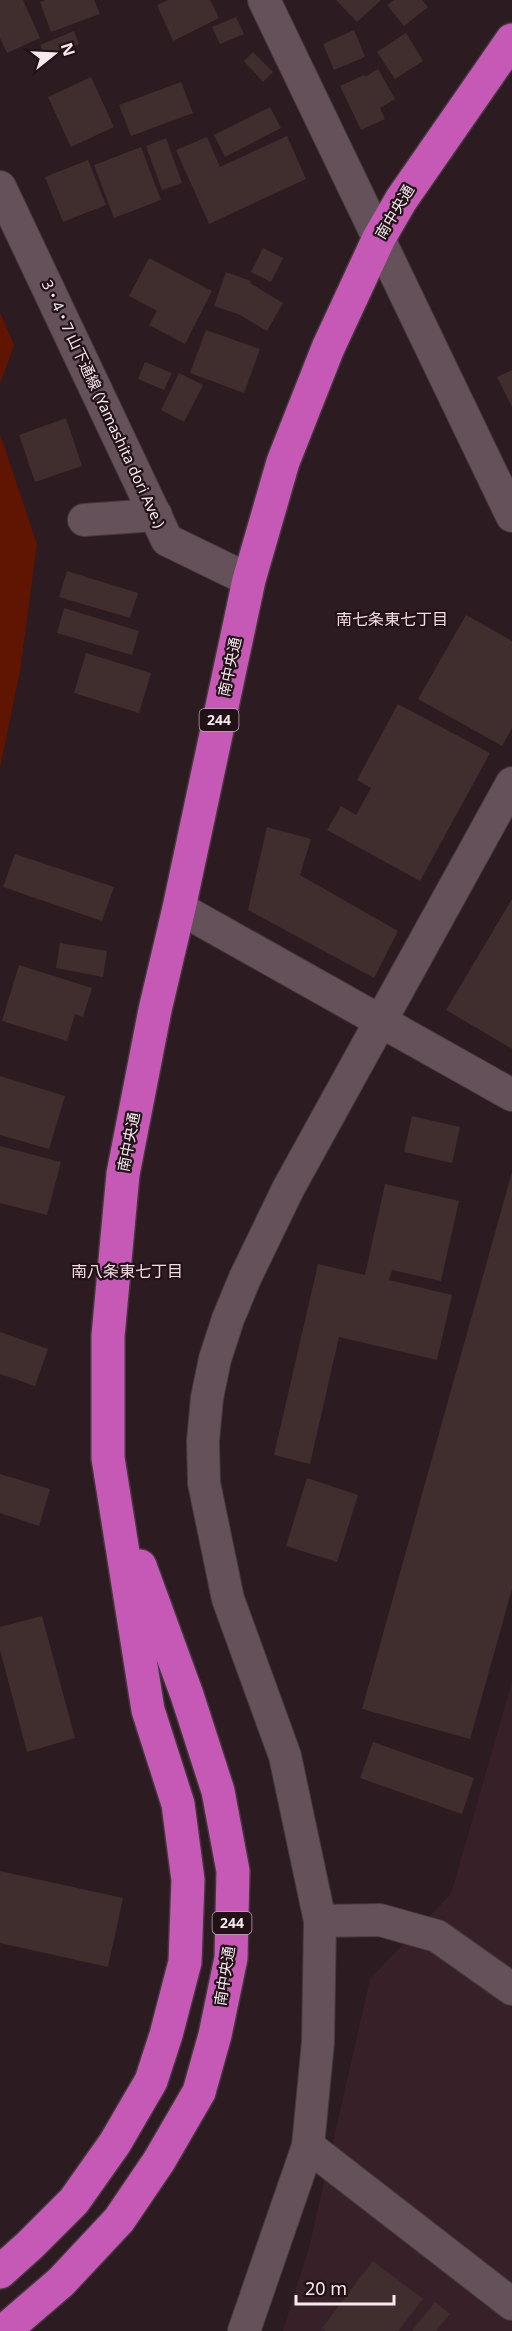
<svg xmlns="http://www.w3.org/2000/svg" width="512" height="2331" font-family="'Noto Sans','Noto Sans JP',sans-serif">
  <rect width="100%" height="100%" fill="#2c1b21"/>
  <path fill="#382029" d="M512,1682V2331H283L310,2244L370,1979L451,1894Z"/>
  <g fill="#601500">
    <path d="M0,312L14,345L0,384Z"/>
    <path d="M0,434L37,544L20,671L0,768Z"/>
  </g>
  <g fill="#402d2e">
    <path d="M0,0H23L40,38L7,53L0,38Z"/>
    <path d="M46,0H94L100,14L51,32L40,2Z"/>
    <path d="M168,0H210L219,18L173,41L157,5Z"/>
    <path d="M336,0H381L357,22Z"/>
    <path d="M394,0H422L428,7L404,26L387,5Z"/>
    <path d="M236,17L244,34L220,44L212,27Z"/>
    <path d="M354,30L365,57L334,70L323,44Z"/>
    <path d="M74,31L79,44L46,58L40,45Z"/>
    <path d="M406,33L423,61L395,79L377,52Z"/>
    <path d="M253,52L273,72L263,82L244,61Z"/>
    <path d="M378,69L395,99L380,108L385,119L361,130L340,86L364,75L365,77Z"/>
    <path d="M91,77L114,127L71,147L48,97Z"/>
    <path d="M181,82L193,113L131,136L119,105Z"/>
    <path d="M270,107L281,128L225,157L214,135Z"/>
    <path d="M287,136L306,179L209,224L176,150L207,137L220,167Z"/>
    <path d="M166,138L182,183L162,190L146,146Z"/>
    <path d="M141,147L161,200L114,218L94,165Z"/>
    <path d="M88,160L106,205L63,222L45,177Z"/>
    <path d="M263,248L283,258L271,282L251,272Z"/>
    <path d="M149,258L212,291L185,344L149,325L157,311L129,296Z"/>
    <path d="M226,272L251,281L250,283L283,303L267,331L238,314L214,306Z"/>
    <path d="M206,330L260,349L244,393L190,373Z"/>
    <path d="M145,362L172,373L164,390L138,379Z"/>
    <path d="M512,370V407L497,377Z"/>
    <path d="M179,373L203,385L184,422L161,410Z"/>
    <path d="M66,418L82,466L35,482L19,435Z"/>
    <path d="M67,571L138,593L130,618L59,597Z"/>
    <path d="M64,608L139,631L132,655L57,633Z"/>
    <path d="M466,615L512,641V728L502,746L418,699Z"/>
    <path d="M86,653L151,673L139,713L74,693Z"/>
    <path d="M398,704L490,753L420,881L327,830L341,806L356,815L371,788L357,780Z"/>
    <path d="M267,827L311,839L300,875L398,931L374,978L248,910Z"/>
    <path d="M15,854L114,887L102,921L3,887Z"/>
    <path d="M512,899V1049L446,1010Z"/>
    <path d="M60,943L107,951L103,977L56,968Z"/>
    <path d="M19,965L92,988L83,1017L75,1014L67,1041L2,1021Z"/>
    <path d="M0,1076L65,1096L49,1149L0,1135Z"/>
    <path d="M412,1116L460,1127L452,1163L404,1152Z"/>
    <path d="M0,1146L61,1162L47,1215L0,1203Z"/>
    <path d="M512,1172V1589L470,1739L362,1709Z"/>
    <path d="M385,1184L459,1201L441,1281L392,1270L389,1280L452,1295L437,1360L339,1337L310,1464L274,1455L318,1264L365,1275Z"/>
    <path d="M0,1332L48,1349L35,1386L0,1374Z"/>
    <path d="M0,1474L50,1489L39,1526L0,1513Z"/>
    <path d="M307,1478L358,1495L337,1562L286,1546Z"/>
    <path d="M42,1616L75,1738L27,1752L0,1650V1627Z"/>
    <path d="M373,1742L474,1778L462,1814L360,1778Z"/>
    <path d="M0,1871L123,1898L108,1967L0,1943Z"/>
    <path d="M373,2261L423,2299L398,2331H326L322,2328Z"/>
    <path d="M435,2302L450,2314L436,2331H412Z"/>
  </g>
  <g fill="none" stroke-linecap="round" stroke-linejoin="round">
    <defs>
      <g id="minor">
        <path d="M264,0L512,516"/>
        <path d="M0,187L167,540L249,580"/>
        <path d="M84,520L156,515"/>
        <path d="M179,908L512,1095"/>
        <path d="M320,1921L380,1920L437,1936L512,1989"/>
        <path d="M308,2146L512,2304"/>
        <path d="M244,2331L308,2146L318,2042L320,1921L285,1756L228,1599L204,1483L203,1441L207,1398L215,1359L228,1319L245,1278L288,1189L512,783"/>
      </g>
      <g id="highway">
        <path d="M0,2272L30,2245L74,2201L115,2143L151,2081L166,2035L185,1962L188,1880L178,1804L148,1710L108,1458V1336L123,1174L155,1010L179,908L249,580L283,462L328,348L379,238L401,200L512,40"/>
        <path d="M4,2331L61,2282L119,2220L159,2161L199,2092L215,2035L231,1958L233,1871L218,1791L187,1695L140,1566"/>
      </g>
    </defs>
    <use href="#minor" stroke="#45383d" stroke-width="34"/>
    <use href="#highway" stroke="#45383d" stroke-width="36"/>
    <use href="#minor" stroke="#655159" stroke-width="32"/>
    <use href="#highway" stroke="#c659b6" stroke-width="33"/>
  </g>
  <g text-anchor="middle" stroke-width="4.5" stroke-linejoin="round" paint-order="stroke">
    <g fill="#221218" stroke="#b6a8ad" stroke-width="1.5">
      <rect x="199.5" y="709" width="39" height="22" rx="4.5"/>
      <rect x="212.5" y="1912" width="39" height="22" rx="4.5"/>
    </g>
    <g font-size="14" font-weight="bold" fill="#f5e9ed">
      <text x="219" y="725">244</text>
      <text x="232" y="1928">244</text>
    </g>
    <g font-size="15" fill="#f5e9ed" stroke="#221218">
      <text transform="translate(395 212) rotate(-59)" y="5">南中央通</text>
      <text transform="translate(103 404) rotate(65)" y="5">3・4・7 山下通線 (Yamashita dori Ave.)</text>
      <text transform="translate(230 667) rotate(-78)" y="5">南中央通</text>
      <text transform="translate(129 1142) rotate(-79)" y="5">南中央通</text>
      <text transform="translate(225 1976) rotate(-81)" y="5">南中央通</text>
    </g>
    <g font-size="16" fill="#f3dbe4" stroke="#221218">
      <text x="392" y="625">南七条東七丁目</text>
      <text x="127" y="1277">南八条東七丁目</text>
    </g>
  </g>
  <g transform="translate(54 54) rotate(72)" stroke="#221218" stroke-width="4.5" paint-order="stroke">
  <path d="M0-4.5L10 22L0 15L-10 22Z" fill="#f5e9ed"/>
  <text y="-9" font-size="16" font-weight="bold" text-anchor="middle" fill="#f5e9ed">N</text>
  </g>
  <path d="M296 2295v9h98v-9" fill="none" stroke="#f5e9ed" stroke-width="3"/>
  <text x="305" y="2295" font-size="18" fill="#f5e9ed" stroke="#221218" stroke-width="4.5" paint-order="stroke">20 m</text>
</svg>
